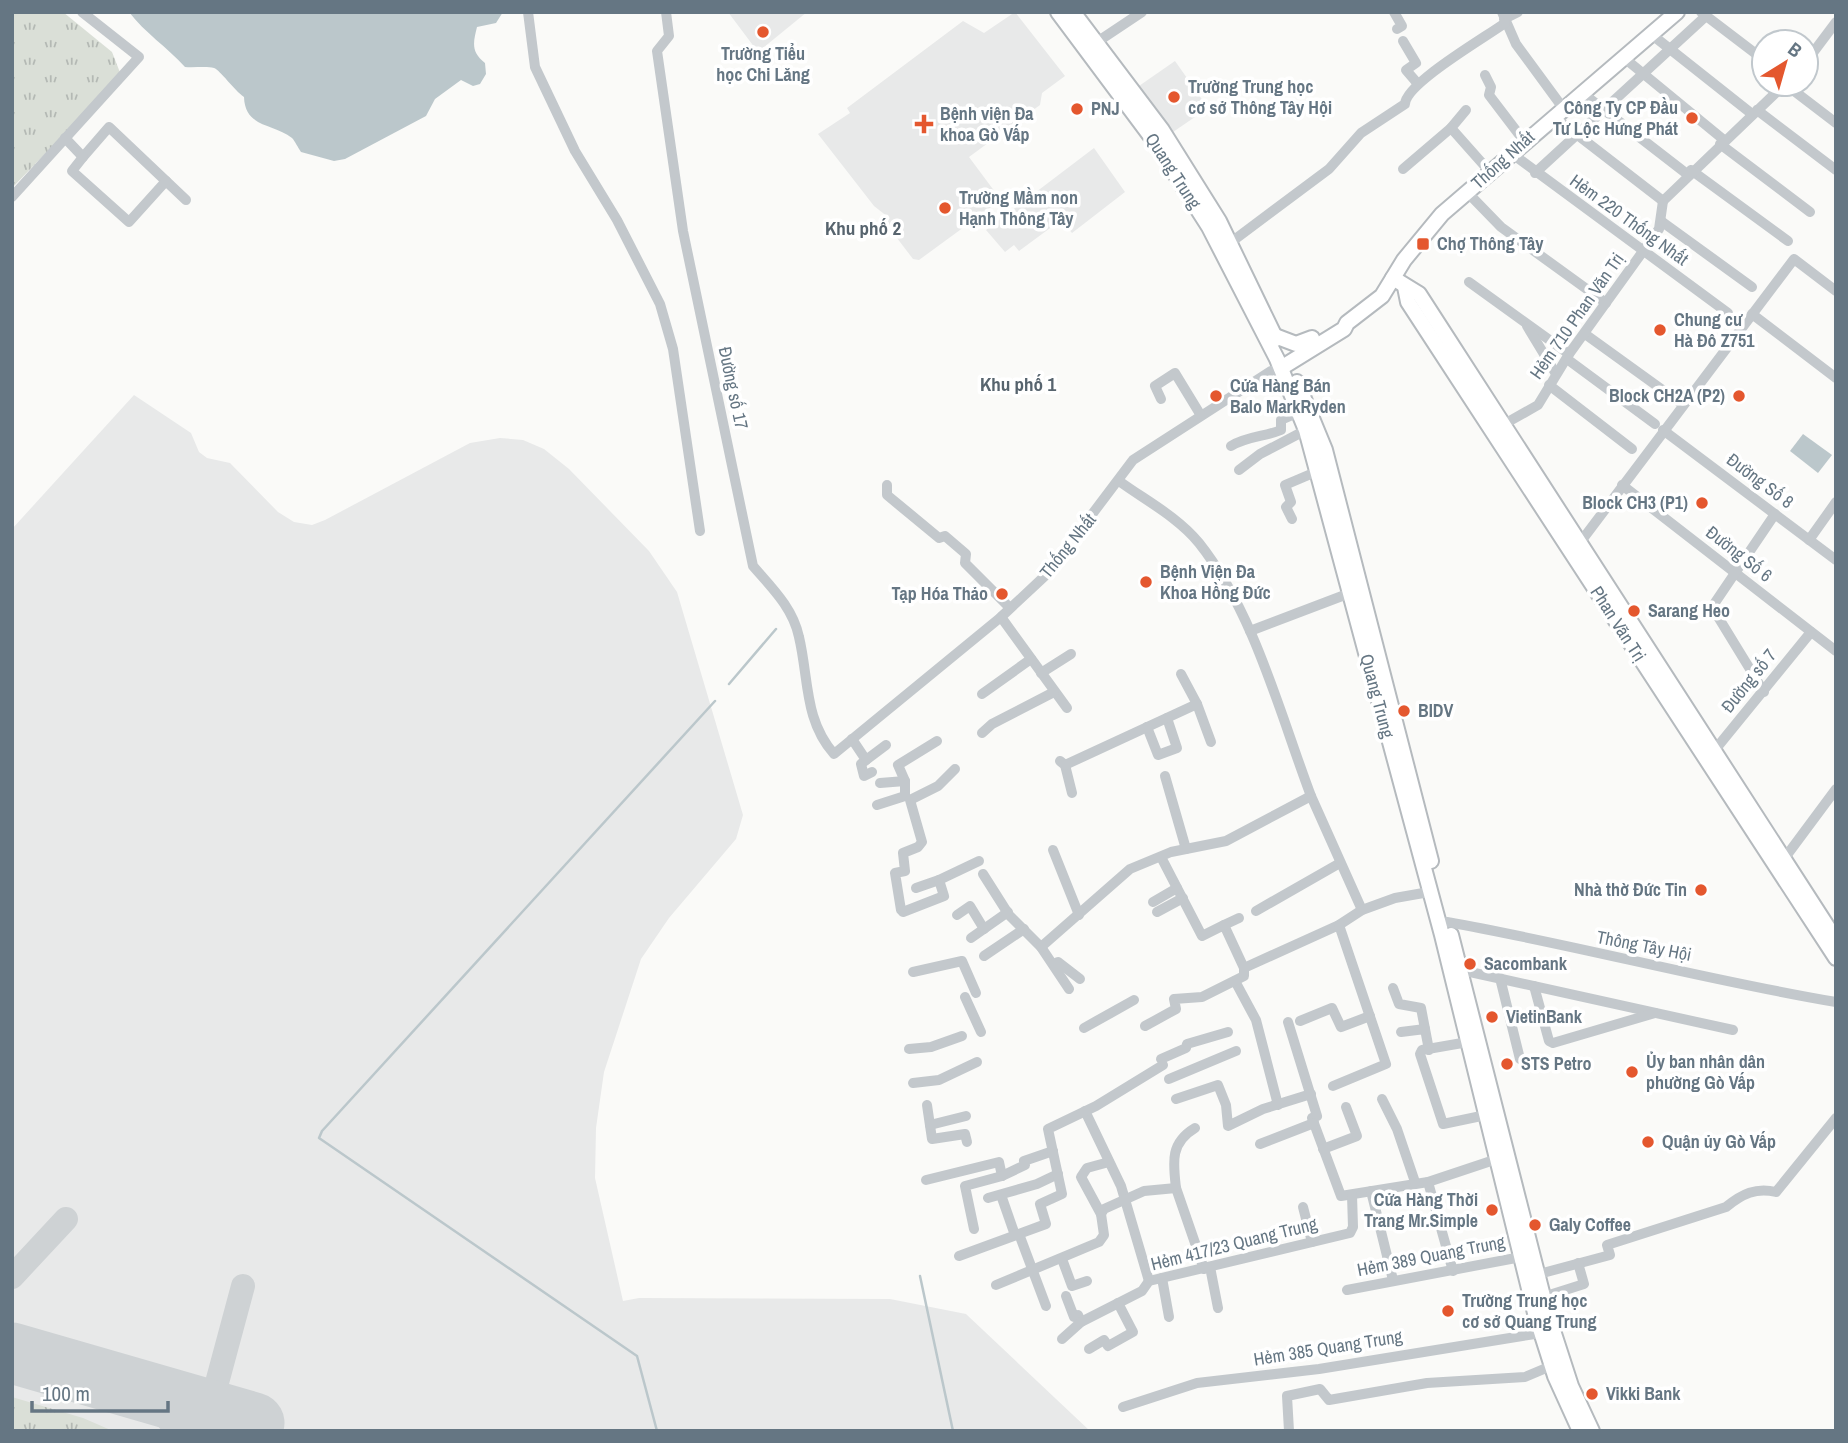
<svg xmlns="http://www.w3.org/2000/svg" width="1848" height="1443" font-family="'Archivo Narrow',sans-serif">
  <defs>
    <pattern id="grass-tufts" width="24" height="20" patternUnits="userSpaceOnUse" patternTransform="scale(1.75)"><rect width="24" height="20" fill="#dadfd7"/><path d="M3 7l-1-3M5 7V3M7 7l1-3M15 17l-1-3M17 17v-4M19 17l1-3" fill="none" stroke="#b4b9b4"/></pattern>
  </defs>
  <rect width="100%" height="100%" fill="#fafaf8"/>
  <g fill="#e8e9e9">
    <path d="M728,12H807L758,52Z"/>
    <path d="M1015,12L1065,76L1042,93L1040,105L969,157L1001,200L919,260L913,259L884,221L888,217L874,206L818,134L850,113L847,108L963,21L984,33Z"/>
    <path d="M1175,61L1208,108L1173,132L1139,86Z"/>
    <path d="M1094,148L1125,192L1072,233L1061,220L1019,251L1014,245L1005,252L986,230Z"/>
    <path d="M134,395L191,433L199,452L207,458L230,463L278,512L294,522L312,525L325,520L470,443L500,438L523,440L544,449L569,469L649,551L677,592L743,815L736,839L669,918L641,959L604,1072L596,1128L595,1178L623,1301L639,1298L890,1299L966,1314L1090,1431H12V529Z"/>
  </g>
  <g fill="url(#grass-tufts)">
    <path d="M12,12H63L112,52L121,75L12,188Z"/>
    <path d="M12,1397L83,1418L113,1431H12Z"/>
  </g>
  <g fill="#bbc7cb">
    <path d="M129,12H503L496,23L477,27C473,43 471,52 485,63L486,74L480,84L473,86L461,80L435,99L426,116L345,159L334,161L301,152C298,148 295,141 292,138C273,123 245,128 244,97C234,90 220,70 214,68C207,66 193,68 185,67C167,47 145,33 129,12Z"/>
    <path d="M1803,434L1832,455L1818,473L1790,451Z"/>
  </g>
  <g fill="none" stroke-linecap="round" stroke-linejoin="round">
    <g stroke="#bbc7cb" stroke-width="2.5">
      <path d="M729,684L776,629"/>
      <path d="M920,1276L953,1431"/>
      <path d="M657,1431L637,1356L319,1138L322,1131L715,701"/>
    </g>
    <g stroke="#ced2d4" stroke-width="24">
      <path d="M12,1277L66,1219"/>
      <path d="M139,1390L156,1404L177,1431"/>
      <path d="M204,1431L243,1286"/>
    </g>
    <path stroke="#ced2d4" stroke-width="61" d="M12,1353L254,1423"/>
    <defs>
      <g id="major">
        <path d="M1058,12L1152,138L1209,227L1277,359L1306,430L1442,935L1535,1313L1555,1376L1580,1431"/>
        <path d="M1073,12L1162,130L1219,221L1276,339"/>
        <path d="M1393,278L1419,294L1836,940"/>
        <path d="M1405,287L1408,302L1836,958"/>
        <path d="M1275,336L1296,344L1312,338"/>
        <path d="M1281,368L1344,329L1347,323L1382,296L1404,260L1442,214L1677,12"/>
        <path d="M1297,382L1325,450L1431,861"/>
        <path d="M1451,935L1547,1312L1571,1386L1592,1431"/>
      </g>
    </defs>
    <use href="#major" stroke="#b5babe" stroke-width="18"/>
    <g stroke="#c3c8cc" stroke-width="10">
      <path d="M528,12L535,67L575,151L617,220L660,304L673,349L700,531"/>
      <path d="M666,12L669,36L657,51L683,231L753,566C772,588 793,608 799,637C809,679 804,720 834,754L1001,617L1047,574L1133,460L1271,371L1281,368"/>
      <path d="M1394,12L1402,26L1397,29"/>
      <path d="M1502,12L1516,44L1563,108"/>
      <path d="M1701,12L1764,60"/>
      <path d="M1504,19L1518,12"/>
      <path d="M1651,34L1752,114"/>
      <path d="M1403,41L1416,63L1406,70L1418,84"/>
      <path d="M1097,42L1142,12"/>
      <path d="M1623,57L1724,140"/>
      <path d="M1806,62L1836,22"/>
      <path d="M1485,75L1491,87L1489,95L1524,141"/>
      <path d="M1785,84L1836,123"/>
      <path d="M1581,92L1687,174"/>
      <path d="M1466,110L1451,128L1490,172"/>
      <path d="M1757,110L1836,170"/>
      <path d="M1553,116L1663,201"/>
      <path d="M65,138L83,157L109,127L186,200"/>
      <path d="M1720,144L1810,212"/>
      <path d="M1511,153L1728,313"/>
      <path d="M83,157L72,171L129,222L166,181"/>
      <path d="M1403,169L1451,128"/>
      <path d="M1691,170L1788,241"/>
      <path d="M1535,173L1706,16"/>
      <path d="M1467,192L1501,227L1606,303"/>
      <path d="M12,197L139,57L82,12"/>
      <path d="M1663,201L1785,84"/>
      <path d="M1661,221L1752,287"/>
      <path d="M1230,243L1329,169L1361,133L1405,104C1406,83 1486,37 1505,23"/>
      <path d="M1469,282L1569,354"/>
      <path d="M1752,314L1836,378"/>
      <path d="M1527,326L1556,374"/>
      <path d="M1585,334L1682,404"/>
      <path d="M1567,359L1655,424"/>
      <path d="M1549,385L1632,449"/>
      <path d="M1161,399L1155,386L1175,373L1200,414"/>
      <path d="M1499,427L1538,405L1569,354L1659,229L1663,201"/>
      <path d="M1663,430L1836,560"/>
      <path d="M1231,446C1248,436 1264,437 1281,430V420L1299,412"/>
      <path d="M1239,470L1260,454L1306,430"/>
      <path d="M1119,481C1145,500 1178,517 1199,543C1254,612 1280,714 1311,796"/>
      <path d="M887,485V495L939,538L945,536L966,554L965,563L1010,608"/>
      <path d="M1622,485L1836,651"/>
      <path d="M1292,519L1286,507L1291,502L1285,485L1318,471"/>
      <path d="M1809,540L1836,502"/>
      <path d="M1576,548L1794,259L1836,291"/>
      <path d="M1001,617L1067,708"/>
      <path d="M1250,631L1350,593"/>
      <path d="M1041,673L1071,654"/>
      <path d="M1181,674L1197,704L1211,742"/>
      <path d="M1764,692L1712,607L1775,514"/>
      <path d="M982,694L1031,659"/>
      <path d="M1147,727L1158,755L1177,748L1167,718"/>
      <path d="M982,733L992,724L1054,692"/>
      <path d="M852,739L866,760L861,764L864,776L872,772"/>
      <path d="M1714,751L1811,632"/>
      <path d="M866,760L886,745"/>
      <path d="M1060,761L1065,765L1072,793"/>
      <path d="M1065,765L1197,704"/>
      <path d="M1165,776L1186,849"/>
      <path d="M880,783L905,781"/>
      <path d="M877,805L905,796V781L898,765L937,741"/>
      <path d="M1053,850L1079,915"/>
      <path d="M1161,857L1202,936L1224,925L1244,968"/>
      <path d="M1784,859L1836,789"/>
      <path d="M983,874L1009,915L1041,947L1069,989"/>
      <path d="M916,888L939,880"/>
      <path d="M1153,902L1177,888"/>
      <path d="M901,910L895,873L905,871L903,853L918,847L922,842L910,800L938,786L955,769"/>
      <path d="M1256,911L1340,863"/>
      <path d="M903,912L944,896L939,880L979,861"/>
      <path d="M1157,912L1183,898"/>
      <path d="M957,915L970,906L984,929"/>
      <path d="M1447,922C1577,945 1705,980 1836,1002"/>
      <path d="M1224,925L1239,918"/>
      <path d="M971,938L1008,912"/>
      <path d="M1041,947L1130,869L1171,852L1226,841L1311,796L1362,910"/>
      <path d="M984,956L1024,929"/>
      <path d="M1054,964L1058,962L1080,979"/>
      <path d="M1461,970L1733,1030"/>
      <path d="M913,972L962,961L976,993"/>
      <path d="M1500,978L1520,1059"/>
      <path d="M1235,981L1256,1020L1278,1105"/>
      <path d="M1534,986L1549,1041L1553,1043L1655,1013"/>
      <path d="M1393,988L1399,1004L1421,1008L1425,1029"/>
      <path d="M965,997L981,1032"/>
      <path d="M1300,1021L1332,1008L1341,1027L1370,1016"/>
      <path d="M1288,1022L1317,1116L1312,1118L1341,1196L1428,1182L1497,1159"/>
      <path d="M1145,1026L1176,1009L1174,999L1202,997L1244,976V968L1339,925L1362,910L1395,898L1429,892"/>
      <path d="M1084,1028L1134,1000"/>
      <path d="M1401,1032L1425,1029L1429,1050"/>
      <path d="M1468,1042L1422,1050L1420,1054L1443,1124L1486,1115"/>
      <path d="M909,1049L931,1047L962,1036"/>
      <path d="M1161,1059L1186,1048L1187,1044L1228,1032"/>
      <path d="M1169,1079L1236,1051"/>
      <path d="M913,1083L939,1080L977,1062"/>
      <path d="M1333,1086L1386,1064L1339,925"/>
      <path d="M1176,1099L1218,1085L1226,1105L1228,1126L1263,1109L1311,1094"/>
      <path d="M1382,1099L1397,1129L1415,1182"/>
      <path d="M927,1105L932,1139L965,1134L967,1142"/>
      <path d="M1085,1111L1121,1186L1149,1281"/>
      <path d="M930,1125L966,1116"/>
      <path d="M1260,1144L1314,1123"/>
      <path d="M1323,1149L1357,1136L1346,1107"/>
      <path d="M926,1180L999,1162L1002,1176"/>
      <path d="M1428,1182L1453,1271"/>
      <path d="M1176,1188L1204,1269"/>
      <path d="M1371,1191L1393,1280"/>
      <path d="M1001,1195L1015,1235"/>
      <path d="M988,1198L1037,1184L1058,1174"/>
      <path d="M1303,1207L1312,1242"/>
      <path d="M1101,1214L1081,1177L1087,1168L1109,1162"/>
      <path d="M974,1229L965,1186L1002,1176L1025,1165L1024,1161L1053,1151"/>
      <path d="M1019,1234L1046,1306"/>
      <path d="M959,1256L1046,1224L1040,1204L1062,1194L1048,1129L1096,1106L1163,1065"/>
      <path d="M1062,1259L1072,1286L1087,1281"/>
      <path d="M1210,1267L1218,1308"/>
      <path d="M1539,1274L1610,1255L1607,1245L1726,1207C1742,1194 1756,1187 1776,1192L1836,1118"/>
      <path d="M1162,1278L1169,1317"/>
      <path d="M996,1285L1099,1242L1104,1235L1101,1214L1104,1209L1144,1191L1176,1188C1173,1162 1170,1143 1195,1128"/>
      <path d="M1347,1290L1521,1257"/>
      <path d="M1066,1296L1074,1317L1078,1315L1081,1322"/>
      <path d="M1543,1297L1584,1284L1578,1263"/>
      <path d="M1062,1339L1081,1322L1142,1291L1149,1281L1350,1233L1353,1227L1352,1195"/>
      <path d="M1089,1349L1104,1340L1108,1346L1133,1332L1118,1303"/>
      <path d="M1123,1407L1197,1383L1319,1369L1541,1333"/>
      <path d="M1289,1431L1287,1396L1320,1389L1329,1400L1427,1383L1525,1377L1551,1366"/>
    </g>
    <use href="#major" stroke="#fff" stroke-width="14"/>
  </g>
  <g fill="#e4572e" stroke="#fff" stroke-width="2.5">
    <circle cx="763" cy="32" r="7"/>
    <circle cx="1174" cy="97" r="7"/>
    <circle cx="1077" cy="109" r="7"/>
    <circle cx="1692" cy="118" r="7"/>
    <path d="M920.5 113.5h7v7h7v7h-7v7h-7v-7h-7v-7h7z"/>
    <circle cx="945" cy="208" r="7"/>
    <rect x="1416" y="237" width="14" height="14" rx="3.5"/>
    <circle cx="1660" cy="330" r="7"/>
    <circle cx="1216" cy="396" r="7"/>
    <circle cx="1739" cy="396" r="7"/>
    <circle cx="1702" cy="503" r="7"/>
    <circle cx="1146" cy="582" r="7"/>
    <circle cx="1002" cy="594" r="7"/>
    <circle cx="1634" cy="611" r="7"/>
    <circle cx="1404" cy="711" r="7"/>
    <circle cx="1701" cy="890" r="7"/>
    <circle cx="1470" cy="964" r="7"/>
    <circle cx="1492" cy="1017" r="7"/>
    <circle cx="1507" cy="1064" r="7"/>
    <circle cx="1632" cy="1072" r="7"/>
    <circle cx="1648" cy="1142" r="7"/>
    <circle cx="1492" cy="1210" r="7"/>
    <circle cx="1535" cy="1225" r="7"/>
    <circle cx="1448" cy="1311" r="7"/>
    <circle cx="1592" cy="1394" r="7"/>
  </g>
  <g text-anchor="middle" stroke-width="7" stroke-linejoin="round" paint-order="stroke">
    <g font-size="18" font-weight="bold" fill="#657683" stroke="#fff" text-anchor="start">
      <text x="763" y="60" text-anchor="middle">Trường Tiểu<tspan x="763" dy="21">học Chi Lăng</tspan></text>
      <text x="1188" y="93">Trường Trung học<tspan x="1188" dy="21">cơ sở Thông Tây Hội</tspan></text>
      <text x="1678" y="114" text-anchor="end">Công Ty CP Đầu<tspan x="1678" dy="21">Tư Lộc Hưng Phát</tspan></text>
      <text x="1091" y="115">PNJ</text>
      <text x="940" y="120">Bệnh viện Đa<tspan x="940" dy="21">khoa Gò Vấp</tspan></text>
      <text x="959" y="204">Trường Mầm non<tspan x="959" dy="21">Hạnh Thông Tây</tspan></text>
      <text x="1437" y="250">Chợ Thông Tây</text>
      <text x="1674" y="326">Chung cư<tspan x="1674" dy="21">Hà Đô Z751</tspan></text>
      <text x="1230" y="392">Cửa Hàng Bán<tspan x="1230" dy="21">Balo MarkRyden</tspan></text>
      <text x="1725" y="402" text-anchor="end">Block CH2A (P2)</text>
      <text x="1688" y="509" text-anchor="end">Block CH3 (P1)</text>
      <text x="1160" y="578">Bệnh Viện Đa<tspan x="1160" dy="21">Khoa Hồng Đức</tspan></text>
      <text x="988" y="600" text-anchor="end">Tạp Hóa Thảo</text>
      <text x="1648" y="617">Sarang Heo</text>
      <text x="1418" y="717">BIDV</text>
      <text x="1687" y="896" text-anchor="end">Nhà thờ Đức Tin</text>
      <text x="1484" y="970">Sacombank</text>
      <text x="1506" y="1023">VietinBank</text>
      <text x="1646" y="1068">Ủy ban nhân dân<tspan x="1646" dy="21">phường Gò Vấp</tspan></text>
      <text x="1521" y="1070">STS Petro</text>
      <text x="1662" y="1148">Quận ủy Gò Vấp</text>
      <text x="1478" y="1206" text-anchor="end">Cửa Hàng Thời<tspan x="1478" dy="21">Trang Mr.Simple</tspan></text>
      <text x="1549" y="1231">Galy Coffee</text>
      <text x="1462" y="1307">Trường Trung học<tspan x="1462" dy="21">cơ sở Quang Trung</tspan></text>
      <text x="1606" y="1400">Vikki Bank</text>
    </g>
    <g font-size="18" fill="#657683" stroke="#fff">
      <text transform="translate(1503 160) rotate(-42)" y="6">Thống Nhất</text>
      <text transform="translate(1173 171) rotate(57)" y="6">Quang Trung</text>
      <text transform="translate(1629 220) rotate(36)" y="6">Hẻm 220 Thống Nhất</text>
      <text transform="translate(1577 316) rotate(-55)" y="6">Hẻm 710 Phan Văn Trị</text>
      <text transform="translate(733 388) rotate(78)" y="6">Đường số 17</text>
      <text transform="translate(1760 481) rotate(37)" y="6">Đường Số 8</text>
      <text transform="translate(1068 546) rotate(-51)" y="6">Thống Nhất</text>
      <text transform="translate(1739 554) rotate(38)" y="6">Đường Số 6</text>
      <text transform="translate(1618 624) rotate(57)" y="6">Phan Văn Trị</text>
      <text transform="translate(1749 681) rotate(-51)" y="6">Đường số 7</text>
      <text transform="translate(1377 696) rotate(75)" y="6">Quang Trung</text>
      <text transform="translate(1644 946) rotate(11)" y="6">Thông Tây Hội</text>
      <text transform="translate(1234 1244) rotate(-14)" y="6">Hẻm 417/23 Quang Trung</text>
      <text transform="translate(1431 1256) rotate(-11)" y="6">Hẻm 389 Quang Trung</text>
      <text transform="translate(1328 1348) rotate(-9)" y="6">Hẻm 385 Quang Trung</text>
    </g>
    <g font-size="19" font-weight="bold" fill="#57646e" stroke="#fff">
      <text x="863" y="235">Khu phố 2</text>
      <text x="1018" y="391">Khu phố 1</text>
    </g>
  </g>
  <rect width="1848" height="1443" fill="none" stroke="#657683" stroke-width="28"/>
  <g transform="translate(1785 63) rotate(37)"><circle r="33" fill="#ffffff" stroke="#c1c8cd" stroke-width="2"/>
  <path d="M0-5L12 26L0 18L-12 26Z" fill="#e4572e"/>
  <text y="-10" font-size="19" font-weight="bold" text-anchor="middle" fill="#657683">B</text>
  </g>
  <path d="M32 1401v10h136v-10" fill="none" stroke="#657683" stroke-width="3.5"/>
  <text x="42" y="1401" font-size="21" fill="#657683" stroke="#ffffff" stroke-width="5" paint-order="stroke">100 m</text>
</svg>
